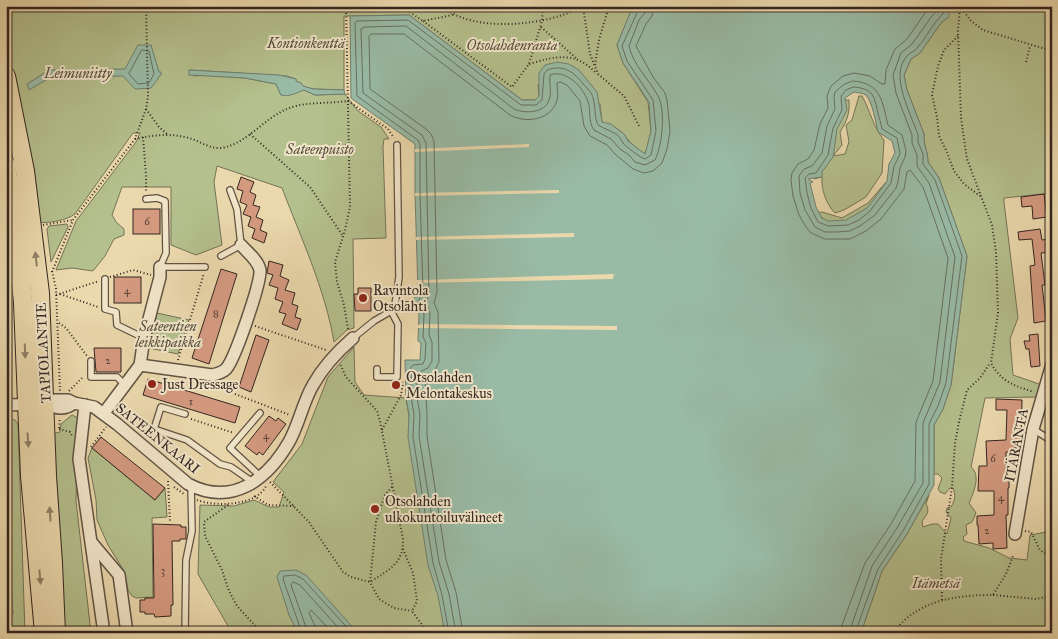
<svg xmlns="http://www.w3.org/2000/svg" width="1058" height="639" font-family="'IM FELL Great Primer',serif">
  <rect width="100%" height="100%" fill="#ebd9ad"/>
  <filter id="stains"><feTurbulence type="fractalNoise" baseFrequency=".004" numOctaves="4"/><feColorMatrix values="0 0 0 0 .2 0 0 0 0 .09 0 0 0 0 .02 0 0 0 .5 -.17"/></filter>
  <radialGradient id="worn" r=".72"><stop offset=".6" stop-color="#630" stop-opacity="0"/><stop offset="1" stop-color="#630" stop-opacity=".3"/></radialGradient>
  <g fill="#b4c08d" stroke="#747357">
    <path d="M6,6H637L630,14L617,45L623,63L648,102L651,131L646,154C636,150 631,143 625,136C619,128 610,125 602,122L600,104L538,84L539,96L536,100H522L409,15L344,16V90L313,89L302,86L301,83L296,81V79L287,76L189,70L194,76L206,75L245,78L276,84L281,95L304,90L315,95L345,94L358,111L381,127L389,139H384L383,147L386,238L353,239L354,328L347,330L334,342C325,289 301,238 282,188L217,166L214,182L222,245L196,255L171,245V187H122L112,215L116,222L124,229V235L114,239L105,256L93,271L72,268L56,270L76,221L136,142L140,133H133L75,214C67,220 48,224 37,222L18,108L6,56Z"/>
    <path d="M949,6H1052V193L1004,198V202L1018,318L1010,339L1013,375L1042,385L1038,397L985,398L971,467C981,475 974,492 969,503L976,513L972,522L966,525L967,534L963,537L964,541L989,548L1009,558L1027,560L1030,535L1052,531V633H837L843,628L857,631L863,627L882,571L907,534L929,495L926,504C930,511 927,515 922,521L923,527L932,524H938L947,534L951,518L946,512L947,508L951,507C955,500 956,496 953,488H950L945,494L940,492L938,489L942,478L938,474H934V425L943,409L951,385L967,256L939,178L928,162C928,152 923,144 924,134L907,90L904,75L911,59L920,53L941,23L948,17Z"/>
    <path d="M859,96H862C870,110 873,127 884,140L882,173L866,197L844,210L835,213C826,204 821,189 822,177L814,179L817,176L844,100H849C850,113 847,121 840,132L842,145L833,156L845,154L849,142L846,125L852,120Z"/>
    <path d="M887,181L870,210L833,227L816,213L822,212L842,218L868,203Z"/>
    <path d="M67,224L68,227L51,262L47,229L49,226Z"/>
    <path d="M157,313L189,320L178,354L149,348Z"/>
    <path d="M354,347L355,382L364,395L406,398L445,633H232L198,574L200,505L234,506L254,500L269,507H279L284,492L273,482L302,444L328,377Z"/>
    <path d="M72,415L78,418L76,501L91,633H62L51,434L60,432L61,424Z"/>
    <path d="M6,417L15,420L18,424L25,633H6V615L13,614L6,455Z"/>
    <path d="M92,448L155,500L165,488L167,517L152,518L153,597L136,598L132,596L128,590L124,571L108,545L97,520L96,500L88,458Z"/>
  </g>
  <g fill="#99bba6" stroke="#707f71" fill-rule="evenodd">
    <path d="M637,6H949V17L941,23L920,53L911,59L904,75L907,90L924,134C923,144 928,152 928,162L939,178L967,256L951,385L943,409L934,425V485L907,534L882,571L863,627L860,631H854L853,633H445L438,596L428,565L408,437L409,414L406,398L405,360H420L421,343L418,341L419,314L417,311L411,309L409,302L414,299L418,292L415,193V144L351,98L350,16L409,15L522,100H535L539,96V73L545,65L557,62L569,64L579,70L597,92L602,122L611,124L625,135L628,141L645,154L651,131L649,102L623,63L617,45L630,13ZM854,92C858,93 863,93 866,95C872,101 876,123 878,132L892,141L895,153L889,164L887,181L867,208L846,220L828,221L822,218L816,207L810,183L813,182L808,179L822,177V172L833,157L837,129L847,110L845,98Z"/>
    <path d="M138,45H151L159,72H161V75L159,76L158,79L151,88L135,89L123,76L51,77L29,90L27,84L49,70L125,69Z"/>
    <path d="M189,70L279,75L296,79V81L301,83L303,86L313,89L344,90L345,94L315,95L304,90C296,93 290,97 281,95L276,84L245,78L189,75Z"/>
    <path d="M296,570L306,575L358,633H298L289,615L277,577L280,571Z"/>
  </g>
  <g fill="#ebd9ad">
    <path d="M529,144V147L415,152V149Z"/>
    <path d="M559,190V193L415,196V193Z"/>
    <path d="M574,233V237L416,240V237Z"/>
    <path d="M614,274L613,279L417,283V280H421Z"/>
    <path d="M422,324L617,326V330L418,328V325Z"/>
  </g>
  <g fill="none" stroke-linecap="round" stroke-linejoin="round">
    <g stroke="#667064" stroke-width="1">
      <path d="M142,50L149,51L154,74L149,83L138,84L129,74Z"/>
      <path d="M853,81C882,83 882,102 888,125L902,135L906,151L905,157L900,168L898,182L896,188L875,215L860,226L850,231L837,232H825L815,227L805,210L800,193L799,176L804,169L812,166L822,153L827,126L835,109L834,98L835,92L843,85Z"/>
      <path d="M854,87C874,89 874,96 878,113C879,118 881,123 882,129L897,138L900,154L894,166L891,183L870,211L859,220L848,225L828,226L818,222L811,208L807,193L805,178L809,174L816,173L828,155L833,128L842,110L841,96L846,90Z"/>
      <path d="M302,633L283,579L284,576L295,575L303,579L352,633"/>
      <path d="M308,633L291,585L293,582L300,585L343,633"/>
      <path d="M316,633L315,626L309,613L311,610L333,633"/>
      <path d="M449,633L442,595L433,563L413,437L414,414L411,397V367L413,365L423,364L425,359L426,343L423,337L424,314L417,304L423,292L420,193V144L418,140L357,96L355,23L357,21L408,20L521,105H536L542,100L544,74L547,70C564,64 574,72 584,85C588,89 592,93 593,98C596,107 594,117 598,125C604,129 610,130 616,134C619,136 621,139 623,143C626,147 641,158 645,159L651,155L656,131L653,100L627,61L622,46L640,6"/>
      <path d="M456,633L449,594L439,562L419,436L420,414L417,397V373L428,368L432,361V342L429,335L430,313L426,304L429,292L426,143L422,135L363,93L361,29L364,27L406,26L514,109C525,114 545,113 549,100C552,92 549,83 550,75C565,69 582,86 587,99C592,109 587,120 594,130L611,139L620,149L629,155L635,162L645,165L655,160C662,147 666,110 658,96C649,79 633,65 629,46L639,20L645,13L646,6"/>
      <path d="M463,633L456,592L446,560L427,436V414L425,379L434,372L439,362L438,312L434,303L437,292L434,141L431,134L426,129L370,89L369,36L371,34H404L510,115C524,123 549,121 556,103C559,97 557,90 557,83L560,82L567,85L580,101L584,126L590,136L607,145L615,154L633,169L644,173L653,171L662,163L667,149L670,131L667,100L665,93L653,77L636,46L646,24L652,16L654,6"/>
      <path d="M841,633L842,625L865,563L891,524L915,481L916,422L933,381L948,258L923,187L910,170L907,172L904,189L881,219L866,231L850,239H825L811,233L806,227L799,215L793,196L791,180L792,173L798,164L808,159L814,150L820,124L828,108L827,96L831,86L843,76L854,73L870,76L882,84H885L886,70L895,49L907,39L930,6"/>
      <path d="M849,633L872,566L897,528L923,483V423L940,382L955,257L929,183L917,166V155L912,143V135L896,93L893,75L901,53L912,44L932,16L937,11L938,6"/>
      <path d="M855,633L878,569L903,531L929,484V424L938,406L946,383L962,256L935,180L923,164V154L918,142V135C911,113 888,74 908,55C911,52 915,51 917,48C927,37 932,24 943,14L944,6"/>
    </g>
  </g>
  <g fill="#d49a80" stroke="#332621">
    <path d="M241,177L254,182L250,192L256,195L253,205L260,207L256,217L263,220L260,230L267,233L264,243L252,238L255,229L248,226L251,217L243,214L247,205L240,202L243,191L237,189Z"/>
    <path d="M1044,194L1047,217L1033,219L1032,206L1022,207L1021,197Z"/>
    <rect x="133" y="209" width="27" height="25"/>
    <path d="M1040,229L1042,240L1050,239L1052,252L1041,253L1045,285H1042L1046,321L1034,323L1030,266L1035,265L1032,239L1019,240L1018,232Z"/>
    <path d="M269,261L283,265L280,276L289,280L285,290L295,293L292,304L298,306L295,317L301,319L297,330L282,324L286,314L279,312L283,302L275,299L278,288L269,285L273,275L267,273Z"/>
    <path d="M221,269L237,274L209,364L192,358Z"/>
    <rect x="114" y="277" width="27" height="26"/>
    <path d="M358,288H371V311H355L354,294H358Z"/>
    <path d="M1038,334L1040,366L1031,367L1029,349H1026L1024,341H1030L1029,335Z"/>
    <path d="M256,335L269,340L251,392L239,387Z"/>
    <path d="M94,348H121V372H96Z"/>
    <path d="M148,379L240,407L235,423L143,395Z"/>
    <path d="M996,399L1022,400L1021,448H1014V452H1006V477H1009V488H1008V515H1006L1007,548L993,549V543L979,544L978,525H977V516L994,515V491H978L979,466H987L986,441L1006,440L1007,410H996Z"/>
    <path d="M269,416L276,421L278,418L286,424L263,455L259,452L257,455L245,446Z"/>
    <path d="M101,437L165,488L155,500L92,448Z"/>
    <path d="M153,524L181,525V527H186V539H180V541H172L173,605H171V616L155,617L154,614H145V612H140V600H145V598H154Z"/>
  </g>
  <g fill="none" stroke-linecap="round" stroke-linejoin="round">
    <defs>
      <g id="lane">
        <path d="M146,199L157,198L165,201L166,253L160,267H205"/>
        <path d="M221,256L241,245L237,209L230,190"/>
        <path d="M105,279V309L116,312L117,325L144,338"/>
        <path d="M395,305H409"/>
        <path d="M353,338L374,321L391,311L395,305L399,277L397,145"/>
        <path d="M91,361V377H117L126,386"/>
        <path d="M377,369V377H397L398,324L391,311"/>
        <path d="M260,413L230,448L261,477"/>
        <path d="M185,414L161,407L154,429L187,440L220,464L231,467L254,483"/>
        <path d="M1033,429L1052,441"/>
        <path d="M185,633L186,560L192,531L191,486"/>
      </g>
      <g id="street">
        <path d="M140,365L212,375C217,374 222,373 226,369C235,359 261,283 260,270C258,260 247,252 241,245"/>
        <path d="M45,404C56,408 64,411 74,403"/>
        <path d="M6,405L45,404L54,400H68L74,403L94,407L117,424L188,484C232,507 267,480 289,442C299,424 303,402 313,385C323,367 338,351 353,338"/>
        <path d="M85,405L79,459L104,633"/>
        <path d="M104,413L140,365L144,338L160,277V267"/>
        <path d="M1015,534L1033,429L1052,364"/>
        <path d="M92,543L119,575L127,633"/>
      </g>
      <g id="primary">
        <path d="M6,76L25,171L40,293L47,476L53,563L56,633"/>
        <path d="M6,165L16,228L23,303L30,476L44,633"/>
      </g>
    </defs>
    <use href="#lane" stroke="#615344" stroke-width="8"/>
    <use href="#street" stroke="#615344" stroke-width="14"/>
    <use href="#primary" stroke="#332621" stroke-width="20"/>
    <g stroke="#332621" stroke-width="2" stroke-dasharray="1 2.5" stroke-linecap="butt">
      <path d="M346,6L350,207L345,230L335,262L337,282L344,305L348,329"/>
      <path d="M442,6C472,34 549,26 583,6"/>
      <path d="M583,6L590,54L598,74L624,96L639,126"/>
      <path d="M960,6L958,31L961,118L967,159L992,225L996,252L998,313L991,363C1001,382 1015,386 1034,392"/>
      <path d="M960,6L971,21L983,30L1052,51"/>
      <path d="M347,12L408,11L423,21L452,15L459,6"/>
      <path d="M423,21L512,87L529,64L542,21L543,6"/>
      <path d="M541,27L576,58"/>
      <path d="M958,36L944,50L938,66L932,95L937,117L939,136L946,150L954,171L964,184L980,196"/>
      <path d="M1051,36L1052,39"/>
      <path d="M1026,62L1030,46"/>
      <path d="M529,64C556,56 575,51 596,73"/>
      <path d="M595,65L599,40L609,6"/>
      <path d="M348,101L388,129L394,138"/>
      <path d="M146,109L159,127L167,134"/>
      <path d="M250,134L310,187L343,236"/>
      <path d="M143,137L146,175V192"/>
      <path d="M135,139C153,135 171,133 189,138C200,141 209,149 221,148C247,144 264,118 287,109C306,101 328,104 348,101"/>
      <path d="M338,146L349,145"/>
      <path d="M43,225L73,220"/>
      <path d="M52,271L56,289L60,391"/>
      <path d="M52,272L73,220L135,139L146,109L148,97L146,6"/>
      <path d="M110,277L133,270L151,275"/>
      <path d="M60,294L98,307"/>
      <path d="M56,295L99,281"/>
      <path d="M6,302L11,360"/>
      <path d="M59,323L66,328L87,356"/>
      <path d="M255,326L326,350"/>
      <path d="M178,360L204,273"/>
      <path d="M219,383V386L227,391L290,415"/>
      <path d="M69,391L83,377"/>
      <path d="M191,419L234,433"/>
      <path d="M59,428L60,418"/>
      <path d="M59,429L70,432L72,436"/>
      <path d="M382,430L401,395L403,382"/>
      <path d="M91,447L106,427"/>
      <path d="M168,481L170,522"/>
      <path d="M270,482L309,522L343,572L351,577L370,582C389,570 404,563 403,539L380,421L377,411L346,377L340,364"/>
      <path d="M174,487L184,494"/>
      <path d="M392,487L385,495L376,522L370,582L379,599L394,608L412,611"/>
      <path d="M254,496L268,505L294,506"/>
      <path d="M197,500C215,507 257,506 266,486"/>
      <path d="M228,505L204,522L205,536L222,570L229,591L237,606L262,633"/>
      <path d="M1025,531L1031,532L1040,550L1052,558"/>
      <path d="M403,549L413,573L417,601L412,611L428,633"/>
      <path d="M993,595L1036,599L1052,596"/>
      <path d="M942,600L941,559L952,487L955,443L959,422L967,390L980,378L990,363"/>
      <path d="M893,633C917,600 956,595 993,595L1006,574L1013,556"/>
    </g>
    <use href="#lane" stroke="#f2e6ca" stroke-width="5.5"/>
    <use href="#street" stroke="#f2e6ca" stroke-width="11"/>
    <use href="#primary" stroke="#ebd9ad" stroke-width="18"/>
  </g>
  <defs><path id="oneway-solid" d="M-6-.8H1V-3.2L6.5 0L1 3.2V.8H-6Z" transform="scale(1.25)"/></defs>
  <g fill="#8f8067">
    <use href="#oneway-solid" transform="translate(36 259) rotate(-96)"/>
    <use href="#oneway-solid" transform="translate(25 351) rotate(88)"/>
    <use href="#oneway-solid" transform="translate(28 440) rotate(86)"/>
    <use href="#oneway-solid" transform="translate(50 514) rotate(-94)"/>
    <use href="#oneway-solid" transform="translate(40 577) rotate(85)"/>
  </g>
  <g fill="#8f2418" stroke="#f2e6ca" stroke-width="2">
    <circle cx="363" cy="298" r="5"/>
    <circle cx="152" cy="384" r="5"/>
    <circle cx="396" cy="385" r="5"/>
    <circle cx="375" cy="509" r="5"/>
  </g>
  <g text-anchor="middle" stroke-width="4" stroke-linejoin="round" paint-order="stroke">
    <g font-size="11" fill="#5b4339">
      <text x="147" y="225">6</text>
      <text x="127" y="294">4</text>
      <text x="216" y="317">8</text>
      <text x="108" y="364">2</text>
      <text x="191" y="405">1</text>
      <text x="266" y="439">4</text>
      <text x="993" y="462">6</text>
      <text x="1001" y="501">4</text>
      <text x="987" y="534">2</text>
      <text x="163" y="574">3</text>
    </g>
    <g font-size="14" font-style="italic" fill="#534c3c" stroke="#f2e6ca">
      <text x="306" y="48">Kontionkenttä</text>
      <text x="512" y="50">Otsolahdenranta</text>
      <text x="78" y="78">Leimuniitty</text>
      <text x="320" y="154">Sateenpuisto</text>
      <text x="168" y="331">Sateentien<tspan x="168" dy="16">leikkipaikka</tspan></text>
      <text x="936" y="588">Itämetsä</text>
    </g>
    <g font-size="14" fill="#332621" stroke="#f2e6ca" text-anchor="start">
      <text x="373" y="295">Ravintola<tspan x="373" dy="16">Otsolahti</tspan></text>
      <text x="406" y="382">Otsolahden<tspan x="406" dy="16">Melontakeskus</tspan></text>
      <text x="162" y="389">Just Dressage</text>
      <text x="385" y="506">Otsolahden<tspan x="385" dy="16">ulkokuntoiluvälineet</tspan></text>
    </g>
    <g font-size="14" fill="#332621" stroke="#f2e6ca">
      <text transform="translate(43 353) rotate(-93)" y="5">TAPIOLANTIE</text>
      <text transform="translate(158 438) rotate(39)" y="5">SATEENKAARI</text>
      <text transform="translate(1016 445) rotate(-79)" y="5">ITÄRANTA</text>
    </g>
  </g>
  <rect width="1058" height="639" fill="none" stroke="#ebd9ad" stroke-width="25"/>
  <rect x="8" y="8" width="1043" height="624" fill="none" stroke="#332621" stroke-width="2.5"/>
  <rect x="12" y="12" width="1033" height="614" fill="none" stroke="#332621"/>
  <rect width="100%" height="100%" filter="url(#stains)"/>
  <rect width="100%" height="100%" fill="url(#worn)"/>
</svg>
